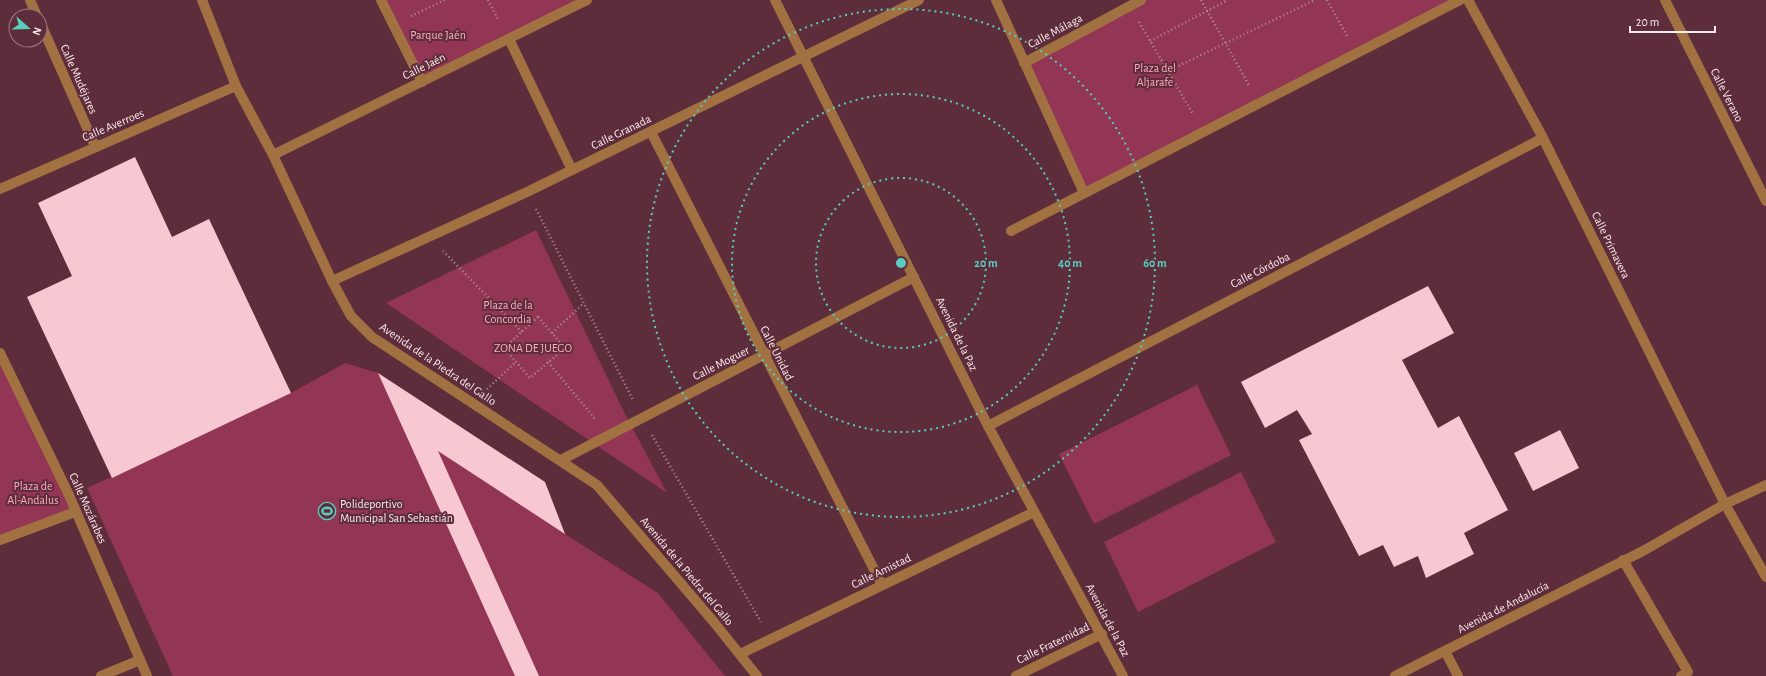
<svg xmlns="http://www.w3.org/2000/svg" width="1766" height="676" font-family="'Alegreya Sans',sans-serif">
  <rect width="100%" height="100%" fill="#5d2d3b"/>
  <g fill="#933554">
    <path d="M381,0H587L422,82Z"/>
    <path d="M1141,0H1460L1084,193L1024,63Z"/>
    <path d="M536,230L625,414L667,493L386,303Z"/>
    <path d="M0,363L75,512L0,540Z"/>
    <path d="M345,363L378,373L545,482L565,534L658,593L725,676H173L87,488L291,393Z"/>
    <path d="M1197,385L1231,455L1094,524L1059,454Z"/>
    <path d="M1241,472L1276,542L1138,612L1104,542Z"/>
  </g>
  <g fill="#f7c7d2">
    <path d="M135,157L172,237L209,219L291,393L112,478L27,297L72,276L38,203Z"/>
    <path d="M1428,286L1454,333L1402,360L1438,428L1459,416L1508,510L1464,533L1474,554L1426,578L1418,556L1394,567L1383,545L1359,556L1299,440L1312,434L1297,410L1265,428L1241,382Z"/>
    <path d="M378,373L545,482L565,534L438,451L539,676H515Z"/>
    <path d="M1560,430L1579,468L1533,491L1514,453Z"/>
  </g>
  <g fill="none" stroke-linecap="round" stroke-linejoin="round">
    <g stroke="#b19199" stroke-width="2.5" stroke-dasharray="1 3" stroke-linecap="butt">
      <path d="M488,0L499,21"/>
      <path d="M1201,0L1250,87"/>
      <path d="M1327,0L1347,36"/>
      <path d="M411,16L445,0"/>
      <path d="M1139,22L1193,114"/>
      <path d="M1150,41L1228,0"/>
      <path d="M1168,71L1315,0"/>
      <path d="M536,209L633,400"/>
      <path d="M443,251L522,332"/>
      <path d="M538,317L565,348L530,378L504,348Z"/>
      <path d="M552,333L583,304"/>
      <path d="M548,362L596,420"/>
      <path d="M487,389L516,362"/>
      <path d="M652,435L761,622"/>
    </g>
    <g stroke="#a27142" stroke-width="10">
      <path d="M30,0L37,16"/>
      <path d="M202,0L236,86L273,155L332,281L351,316L372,337L597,485L713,621L757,676"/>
      <path d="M381,0L422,82"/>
      <path d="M775,0L988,426L1123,676"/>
      <path d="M996,0L1084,193"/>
      <path d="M1468,0L1543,138L1725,504L1766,577"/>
      <path d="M1665,0L1766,201"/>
      <path d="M40,22L95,146"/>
      <path d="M509,39L572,170"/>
      <path d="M1024,63L1141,0"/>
      <path d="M651,132L882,585"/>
      <path d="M273,155L587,0"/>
      <path d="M0,189L236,86"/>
      <path d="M1011,231L1460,0"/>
      <path d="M332,281L527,192L919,0"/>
      <path d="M0,353L69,495L147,676"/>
      <path d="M988,426L1543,138"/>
      <path d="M561,460L914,277"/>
      <path d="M0,540L75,512"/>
      <path d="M1623,560L1688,672L1681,676"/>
      <path d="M1445,651L1458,676"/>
      <path d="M740,654L1034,512"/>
      <path d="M101,676L140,660"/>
      <path d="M1016,676L1102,634"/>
      <path d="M1395,676L1643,551L1725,504L1766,485"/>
    </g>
  </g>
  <g fill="none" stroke="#59cebe" stroke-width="2" stroke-dasharray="2 4">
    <circle cx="901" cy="263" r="85"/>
    <circle cx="901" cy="263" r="169"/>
    <circle cx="901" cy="263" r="254"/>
  </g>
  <defs>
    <symbol id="stadium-ring" viewBox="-11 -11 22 22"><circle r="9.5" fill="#5d2d3b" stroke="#59cebe" stroke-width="1.5"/><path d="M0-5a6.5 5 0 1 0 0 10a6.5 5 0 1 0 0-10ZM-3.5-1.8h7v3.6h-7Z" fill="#59cebe"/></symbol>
  </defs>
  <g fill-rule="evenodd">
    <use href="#stadium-ring" x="317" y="501" width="20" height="20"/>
  </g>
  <g text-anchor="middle" stroke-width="4" stroke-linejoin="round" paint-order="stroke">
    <g font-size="12" fill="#feebee" stroke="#5d2d3b">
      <text transform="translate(1055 31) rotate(-28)" y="4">Calle Málaga</text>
      <text transform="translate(424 66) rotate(-26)" y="4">Calle Jaén</text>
      <text transform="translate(79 79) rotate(66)" y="4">Calle Mudéjares</text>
      <text transform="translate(1727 95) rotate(63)" y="4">Calle Verano</text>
      <text transform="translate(113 125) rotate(-23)" y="4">Calle Averroes</text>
      <text transform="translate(621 132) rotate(-26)" y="4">Calle Granada</text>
      <text transform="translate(1611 245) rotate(64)" y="4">Calle Primavera</text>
      <text transform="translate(1260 270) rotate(-27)" y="4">Calle Córdoba</text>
      <text transform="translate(957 334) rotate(64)" y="4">Avenida de la Paz</text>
      <text transform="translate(777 353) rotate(63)" y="4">Calle Unidad</text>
      <text transform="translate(721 363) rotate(-27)" y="4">Calle Moguer</text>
      <text transform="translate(438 364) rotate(34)" y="4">Avenida de la Piedra del Gallo</text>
      <text transform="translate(88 508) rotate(66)" y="4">Calle Mozárabes</text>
      <text transform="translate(687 571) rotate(50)" y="4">Avenida de la Piedra del Gallo</text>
      <text transform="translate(881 571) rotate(-26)" y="4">Calle Amistad</text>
      <text transform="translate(1503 607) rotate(-27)" y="4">Avenida de Andalucía</text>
      <text transform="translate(1108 620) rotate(62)" y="4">Avenida de la Paz</text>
      <text transform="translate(1053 643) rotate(-26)" y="4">Calle Fraternidad</text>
    </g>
    <g font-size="12" fill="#ffacc1" stroke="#5d2d3b">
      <text x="438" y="39">Parque Jaén</text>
      <text x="1155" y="72">Plaza del<tspan x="1155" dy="14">Aljarafe</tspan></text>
      <text x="508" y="309">Plaza de la<tspan x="508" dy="14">Concordia</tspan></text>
      <text x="533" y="352">ZONA DE JUEGO</text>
      <text x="33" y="490">Plaza de<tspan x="33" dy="14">Al-Andalus</tspan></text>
    </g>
    <g font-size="12" fill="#feebee" stroke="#5d2d3b" text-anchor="start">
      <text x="340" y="508">Polideportivo<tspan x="340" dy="14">Municipal San Sebastián</tspan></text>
    </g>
  </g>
  <circle cx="901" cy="263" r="6" fill="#59cebe" stroke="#5d2d3b" stroke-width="2"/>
  <g font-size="12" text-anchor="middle" font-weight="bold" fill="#59cebe" stroke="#5d2d3b" stroke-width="4" stroke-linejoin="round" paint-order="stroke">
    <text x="986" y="267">20 m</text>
    <text x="1070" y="267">40 m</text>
    <text x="1155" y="267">60 m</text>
  </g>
  <g transform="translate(28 28) rotate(110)"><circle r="19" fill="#5d2d3b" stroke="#9d7983"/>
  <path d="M0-3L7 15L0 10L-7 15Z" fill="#59cebe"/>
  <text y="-6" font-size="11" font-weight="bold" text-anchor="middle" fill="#feebee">N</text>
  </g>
  <path d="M1630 26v6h85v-6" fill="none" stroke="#feebee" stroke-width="2"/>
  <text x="1636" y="26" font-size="12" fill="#feebee" stroke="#5d2d3b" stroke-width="3" paint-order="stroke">20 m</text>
</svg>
